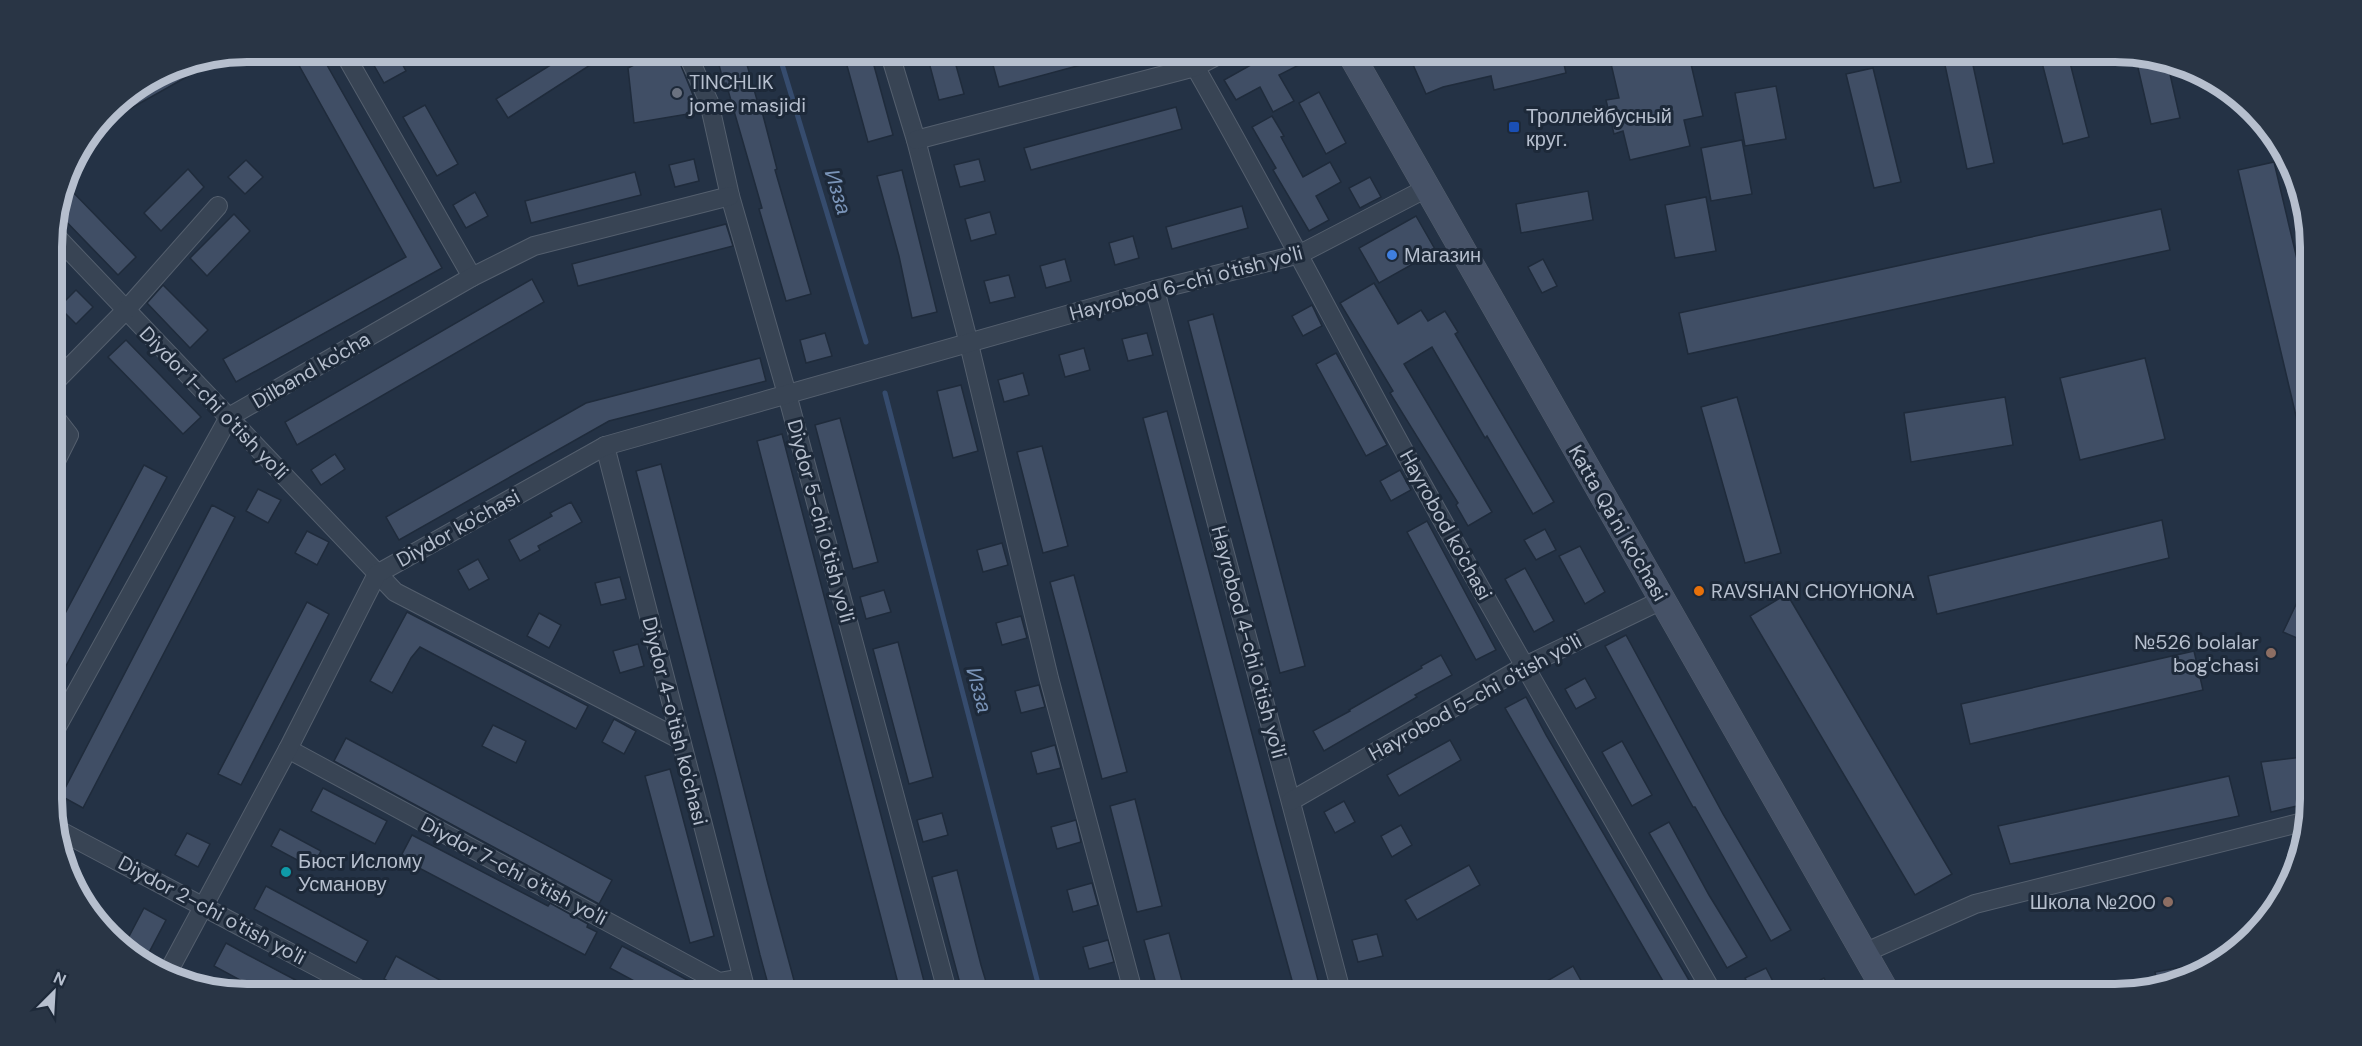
<svg xmlns="http://www.w3.org/2000/svg" width="2362" height="1046" font-family="'DM Sans',sans-serif">
  <rect width="100%" height="100%" fill="#243245"/>
  <g fill="none" stroke-linecap="round" stroke-linejoin="round">
    <g stroke="#364c6e" stroke-width="5">
      <path d="M778,51L866,342"/>
      <path d="M885,393L1041,995"/>
    </g>
  </g>
  <g fill="#404e65" stroke="#1f2b3b" stroke-width="1.5">
    <path d="M291,51H319L442,268L236,382L223,359L406,257Z"/>
    <path d="M387,51H395L406,71L384,83L371,60Z"/>
    <path d="M573,51H612L508,118L496,99Z"/>
    <path d="M662,51H675L700,112L634,123L628,68Z"/>
    <path d="M843,51H870L893,135L868,142Z"/>
    <path d="M926,51H952L964,94L939,100Z"/>
    <path d="M1047,51H1113L1114,56L999,87L993,65Z"/>
    <path d="M1276,51H1291L1299,65L1279,75L1294,101L1273,112L1260,87L1236,100L1224,80Z"/>
    <path d="M1407,51H1561L1566,73L1494,90L1491,76L1443,87L1426,94Z"/>
    <path d="M1608,51H1688L1703,116L1684,120L1690,146L1630,160L1623,131L1614,134L1606,100L1619,98Z"/>
    <path d="M1942,51H1970L1994,163L1967,169Z"/>
    <path d="M2039,51H2067L2089,137L2063,144Z"/>
    <path d="M744,54L757,100H759L777,169L775,170L811,294L786,301L759,209L762,208L726,83L724,84L718,61Z"/>
    <path d="M2135,55L2167,61L2180,118L2151,124Z"/>
    <path d="M216,57L217,60L94,129L117,100L172,66Z"/>
    <path d="M1873,68L1901,182L1874,188L1846,74Z"/>
    <path d="M1776,86L1786,139L1745,146L1735,93Z"/>
    <path d="M1319,92L1346,143L1326,154L1299,103Z"/>
    <path d="M425,105L458,164L437,176L403,117Z"/>
    <path d="M1176,107L1182,129L1031,170L1024,148Z"/>
    <path d="M1272,116L1284,136L1281,137L1303,177L1330,162L1341,182L1316,196L1329,220L1309,231L1273,170L1276,168L1252,127Z"/>
    <path d="M1742,140L1752,194L1711,201L1701,148Z"/>
    <path d="M694,159L699,181L675,187L669,165Z"/>
    <path d="M979,159L985,181L960,187L954,165Z"/>
    <path d="M246,160L263,177L245,194L228,177Z"/>
    <path d="M2274,162L2310,314V450H2304L2238,170Z"/>
    <path d="M188,169L204,187L161,231L144,213Z"/>
    <path d="M902,170L937,312L912,318L899,256L877,176Z"/>
    <path d="M635,172L641,195L531,223L525,201Z"/>
    <path d="M1370,177L1381,197L1360,208L1349,188Z"/>
    <path d="M65,184L136,257L118,275L57,212Z"/>
    <path d="M1588,191L1593,220L1521,233L1516,204Z"/>
    <path d="M475,192L488,216L466,228L453,205Z"/>
    <path d="M1706,197L1716,251L1675,258L1665,205Z"/>
    <path d="M1242,206L1248,228L1172,249L1166,227Z"/>
    <path d="M2161,209L2170,250L1688,354L1679,313Z"/>
    <path d="M990,212L996,234L971,241L965,219Z"/>
    <path d="M234,214L250,231L207,276L190,258Z"/>
    <path d="M1416,216L1436,251L1379,283L1359,248Z"/>
    <path d="M726,224L733,246L578,286L572,264Z"/>
    <path d="M1133,236L1139,258L1115,265L1109,243Z"/>
    <path d="M1065,259L1071,281L1046,288L1040,266Z"/>
    <path d="M1543,259L1557,286L1542,293L1528,267Z"/>
    <path d="M1009,275L1015,297L990,303L984,281Z"/>
    <path d="M532,279L544,302L297,445L285,422Z"/>
    <path d="M1374,283L1398,324L1421,310L1428,321L1445,311L1458,332L1455,334L1554,502L1533,514L1487,436L1485,438L1432,347L1404,364L1492,512L1468,526L1456,505L1458,503L1390,393L1393,391L1340,303Z"/>
    <path d="M163,285L208,330L190,348L147,303Z"/>
    <path d="M76,290L93,307L76,324L59,307Z"/>
    <path d="M1312,305L1322,326L1303,336L1292,316Z"/>
    <path d="M1213,314L1305,666L1280,673L1188,321Z"/>
    <path d="M825,333L832,356L806,363L800,340Z"/>
    <path d="M1147,333L1153,355L1128,361L1122,339Z"/>
    <path d="M126,340L201,417L183,434L108,357Z"/>
    <path d="M1084,348L1090,370L1065,377L1059,355Z"/>
    <path d="M1336,353L1387,445L1366,456L1316,364Z"/>
    <path d="M760,358L766,381L609,421L399,540L386,517L586,403Z"/>
    <path d="M2145,358L2165,439L2080,460L2060,378Z"/>
    <path d="M1023,373L1029,395L1004,402L998,380Z"/>
    <path d="M961,385L978,451L953,458L937,391Z"/>
    <path d="M1737,397L1781,553L1745,563L1701,407Z"/>
    <path d="M2005,397L2013,445L1911,462L1904,413Z"/>
    <path d="M1167,411L1276,825L1322,995H1296L1258,857L1143,418Z"/>
    <path d="M840,418L878,562L853,569L815,425Z"/>
    <path d="M782,434L925,985L900,991L757,441Z"/>
    <path d="M1042,446L1068,546L1043,553L1017,452Z"/>
    <path d="M335,454L345,469L321,485L311,470Z"/>
    <path d="M661,464L768,884L798,995H771L760,955L716,777L636,471Z"/>
    <path d="M144,465L167,477L52,692V638Z"/>
    <path d="M1400,470L1411,490L1391,501L1380,481Z"/>
    <path d="M258,489L281,500L268,523L246,511Z"/>
    <path d="M571,502L582,522L538,546L540,550L520,561L509,540L552,516L550,513Z"/>
    <path d="M212,505L235,517L83,808L61,796Z"/>
    <path d="M2162,520L2169,558L1937,614L1928,576Z"/>
    <path d="M1427,521L1496,650L1476,660L1407,532Z"/>
    <path d="M1545,529L1556,550L1536,560L1524,540Z"/>
    <path d="M307,531L329,542L317,565L295,553Z"/>
    <path d="M1002,543L1008,565L983,572L977,550Z"/>
    <path d="M1580,546L1605,592L1585,604L1559,556Z"/>
    <path d="M478,559L489,579L469,590L458,570Z"/>
    <path d="M1525,568L1554,621L1534,632L1505,579Z"/>
    <path d="M1074,575L1127,772L1102,779L1050,582Z"/>
    <path d="M620,577L626,599L601,605L595,583Z"/>
    <path d="M884,590L891,612L866,619L860,597Z"/>
    <path d="M1787,594L1952,874L1915,895L1750,616Z"/>
    <path d="M2300,596L2310,601L2311,644L2283,632Z"/>
    <path d="M307,602L329,614L241,785L218,774Z"/>
    <path d="M407,612L588,706L576,729L420,647L411,658L392,693L370,681Z"/>
    <path d="M539,613L561,625L549,648L527,636Z"/>
    <path d="M1021,616L1027,638L1002,645L996,623Z"/>
    <path d="M1626,635L1723,814L1791,930L1771,941L1695,807H1693L1682,787L1605,646Z"/>
    <path d="M898,642L933,777L909,784L873,649Z"/>
    <path d="M638,644L644,666L620,673L613,651Z"/>
    <path d="M2194,651L2203,690L1970,744L1961,704Z"/>
    <path d="M1441,655L1452,675L1415,695L1417,697L1324,751L1313,731L1350,711L1349,710L1422,668L1421,666Z"/>
    <path d="M1585,678L1596,698L1576,709L1565,689Z"/>
    <path d="M1039,685L1045,707L1021,713L1015,691Z"/>
    <path d="M1526,697L1546,735L1693,987L1678,995H1671L1554,793L1505,708Z"/>
    <path d="M614,719L636,731L624,754L602,742Z"/>
    <path d="M493,725L526,741L516,763L482,746Z"/>
    <path d="M346,738L612,880L599,904L334,761Z"/>
    <path d="M1450,740L1461,760L1399,796L1387,775Z"/>
    <path d="M1622,741L1652,795L1632,806L1602,752Z"/>
    <path d="M1055,745L1061,768L1037,774L1031,752Z"/>
    <path d="M2311,756L2310,803L2271,812L2261,762Z"/>
    <path d="M670,769L714,936L690,943L645,776Z"/>
    <path d="M2229,776L2239,816L2010,864L1998,826Z"/>
    <path d="M323,788L387,821L375,844L311,811Z"/>
    <path d="M1135,799L1162,906L1137,912L1110,806Z"/>
    <path d="M1344,801L1355,822L1335,833L1324,812Z"/>
    <path d="M942,813L948,835L923,842L917,820Z"/>
    <path d="M1076,820L1081,842L1057,849L1051,827Z"/>
    <path d="M1669,822L1709,895L1747,957L1727,968L1649,833Z"/>
    <path d="M1401,825L1412,845L1392,857L1381,836Z"/>
    <path d="M280,829L321,851L312,868L271,846Z"/>
    <path d="M187,833L210,844L198,867L175,855Z"/>
    <path d="M412,835L548,906L550,903L588,924L587,927L597,932L585,955L400,858Z"/>
    <path d="M1469,865L1480,885L1417,920L1405,900Z"/>
    <path d="M957,870L981,965L990,995H963L951,950L932,877Z"/>
    <path d="M1092,883L1098,905L1073,912L1067,890Z"/>
    <path d="M266,886L368,941L356,963L254,909Z"/>
    <path d="M144,908L166,920L145,960L125,944Z"/>
    <path d="M1169,933L1185,992L1174,995H1159L1144,940Z"/>
    <path d="M1377,934L1383,956L1358,962L1352,940Z"/>
    <path d="M1108,940L1114,962L1089,969L1083,947Z"/>
    <path d="M226,943L248,955L324,995H268L214,966Z"/>
    <path d="M622,946L657,964L716,995H660L610,968Z"/>
    <path d="M396,956L449,985L444,995H413L384,979Z"/>
    <path d="M1573,966L1584,986L1568,995H1523Z"/>
    <path d="M2182,967L2185,981L2158,989L2155,972Z"/>
    <path d="M1766,968L1780,995H1754L1745,978Z"/>
    <path d="M1824,978L1833,995H1793Z"/>
  </g>
  <g fill="none" stroke-linecap="round" stroke-linejoin="round">
    <defs>
      <g id="street">
        <path d="M343,51L472,277"/>
        <path d="M686,51L709,102L730,196L787,394L948,995"/>
        <path d="M889,51L916,140L969,344L1049,678L1134,995"/>
        <path d="M1186,51C1256,172 1320,296 1386,418C1492,613 1604,803 1714,995"/>
        <path d="M916,140L1195,67L1226,51"/>
        <path d="M52,232L395,592L679,739"/>
        <path d="M1155,290L1342,995"/>
        <path d="M52,385L126,310L218,206"/>
        <path d="M52,413L69,435L52,469"/>
        <path d="M605,446L747,995"/>
        <path d="M53,734L229,417L472,277L534,246L730,196"/>
        <path d="M288,749L719,982L742,978"/>
        <path d="M1291,801L1525,666L1662,600"/>
        <path d="M53,827L370,995"/>
        <path d="M1864,953L1975,904L2307,821"/>
        <path d="M166,976L288,749L377,574L605,446L1155,290L1300,254L1427,188"/>
      </g>
      <path id="secondary" d="M1349,51L1888,995"/>
    </defs>
    <use href="#street" stroke="#545f6e" stroke-width="20"/>
    <use href="#secondary" stroke="#545f6e" stroke-width="27"/>
    <use href="#street" stroke="#384454" stroke-width="18"/>
    <use href="#secondary" stroke="#465267" stroke-width="26"/>
  </g>
  <circle fill="#6b7280" stroke="#1d2939" stroke-width="2" cx="677" cy="93" r="6"/>
  <rect fill="#1a4fb4" stroke="#1d2939" stroke-width="2" x="1508" y="121" width="12" height="12" rx="3"/>
  <circle fill="#3f7fe0" stroke="#1d2939" stroke-width="2" cx="1392" cy="255" r="6"/>
  <circle fill="#e8710a" stroke="#1d2939" stroke-width="2" cx="1699" cy="591" r="6"/>
  <g fill="#8d6e63" stroke="#1d2939" stroke-width="2">
    <circle cx="2271" cy="653" r="6"/>
    <circle cx="2168" cy="902" r="6"/>
  </g>
  <circle fill="#0f9aa8" stroke="#1d2939" stroke-width="2" cx="286" cy="872" r="6"/>
  <g text-anchor="middle" stroke-width="6" stroke-linejoin="round" paint-order="stroke">
    <g font-size="20" fill="#b6bfce" stroke="#1d2939" text-anchor="start">
      <text x="689" y="89">TINCHLIK<tspan x="689" dy="23">jome masjidi</tspan></text>
      <text x="1526" y="123">Троллейбусный<tspan x="1526" dy="23">круг.</tspan></text>
      <text x="1404" y="262">Магазин</text>
      <text x="1711" y="598">RAVSHAN CHOYHONA</text>
      <text x="2259" y="649" text-anchor="end">№526 bolalar<tspan x="2259" dy="23">bog'chasi</tspan></text>
      <text x="298" y="868">Бюст Ислому<tspan x="298" dy="23">Усманову</tspan></text>
      <text x="2156" y="909" text-anchor="end">Школа №200</text>
    </g>
    <g font-size="20" fill="#b6bfce" stroke="#1d2939">
      <text transform="translate(1186 283) rotate(-15)" y="7">Hayrobod 6-chi o'tish yo'li</text>
      <text transform="translate(311 370) rotate(-30)" y="7">Dilband ko'cha</text>
      <text transform="translate(214 403) rotate(46)" y="7">Diydor 1-chi o'tish yo'li</text>
      <text transform="translate(821 521) rotate(75)" y="7">Diydor 5-chi o'tish yo'li</text>
      <text transform="translate(1618 523) rotate(60)" y="7">Katta Qa'ni ko'chasi</text>
      <text transform="translate(1446 525) rotate(61)" y="7">Hayrobod ko'chasi</text>
      <text transform="translate(458 528) rotate(-29)" y="7">Diydor ko'chasi</text>
      <text transform="translate(1249 642) rotate(75)" y="7">Hayrobod 4-chi o'tish yo'li</text>
      <text transform="translate(1475 697) rotate(-29)" y="7">Hayrobod 5-chi o'tish yo'li</text>
      <text transform="translate(675 721) rotate(76)" y="7">Diydor 4-o'tish ko'chasi</text>
      <text transform="translate(514 871) rotate(28)" y="7">Diydor 7-chi o'tish yo'li</text>
      <text transform="translate(212 910) rotate(28)" y="7">Diydor 2-chi o'tish yo'li</text>
    </g>
    <g font-size="21" font-style="italic" fill="#7a94b8" stroke="#1d2939">
      <text transform="translate(838 192) rotate(73)" y="7">Изза</text>
      <text transform="translate(979 690) rotate(75)" y="7">Изза</text>
    </g>
  </g>
  <path d="M0 0H2362V1046H0ZM247 62H2115A185 185 0 0 1 2300 247V799A185 185 0 0 1 2115 984H247A185 185 0 0 1 62 799V247A185 185 0 0 1 247 62Z" fill="#293545" fill-rule="evenodd"/>
  <path fill="none" stroke="#b6bfce" stroke-width="8" d="M247 62H2115A185 185 0 0 1 2300 247V799A185 185 0 0 1 2115 984H247A185 185 0 0 1 62 799V247A185 185 0 0 1 247 62Z"/>
  <g transform="translate(54 992) rotate(24)" stroke="#1d2939" stroke-width="4.5" paint-order="stroke">
  <path d="M0-4.5L10 22L0 15L-10 22Z" fill="#b6bfce"/>
  <text y="-9" font-size="16" font-weight="bold" text-anchor="middle" fill="#b6bfce">N</text>
  </g>
</svg>
